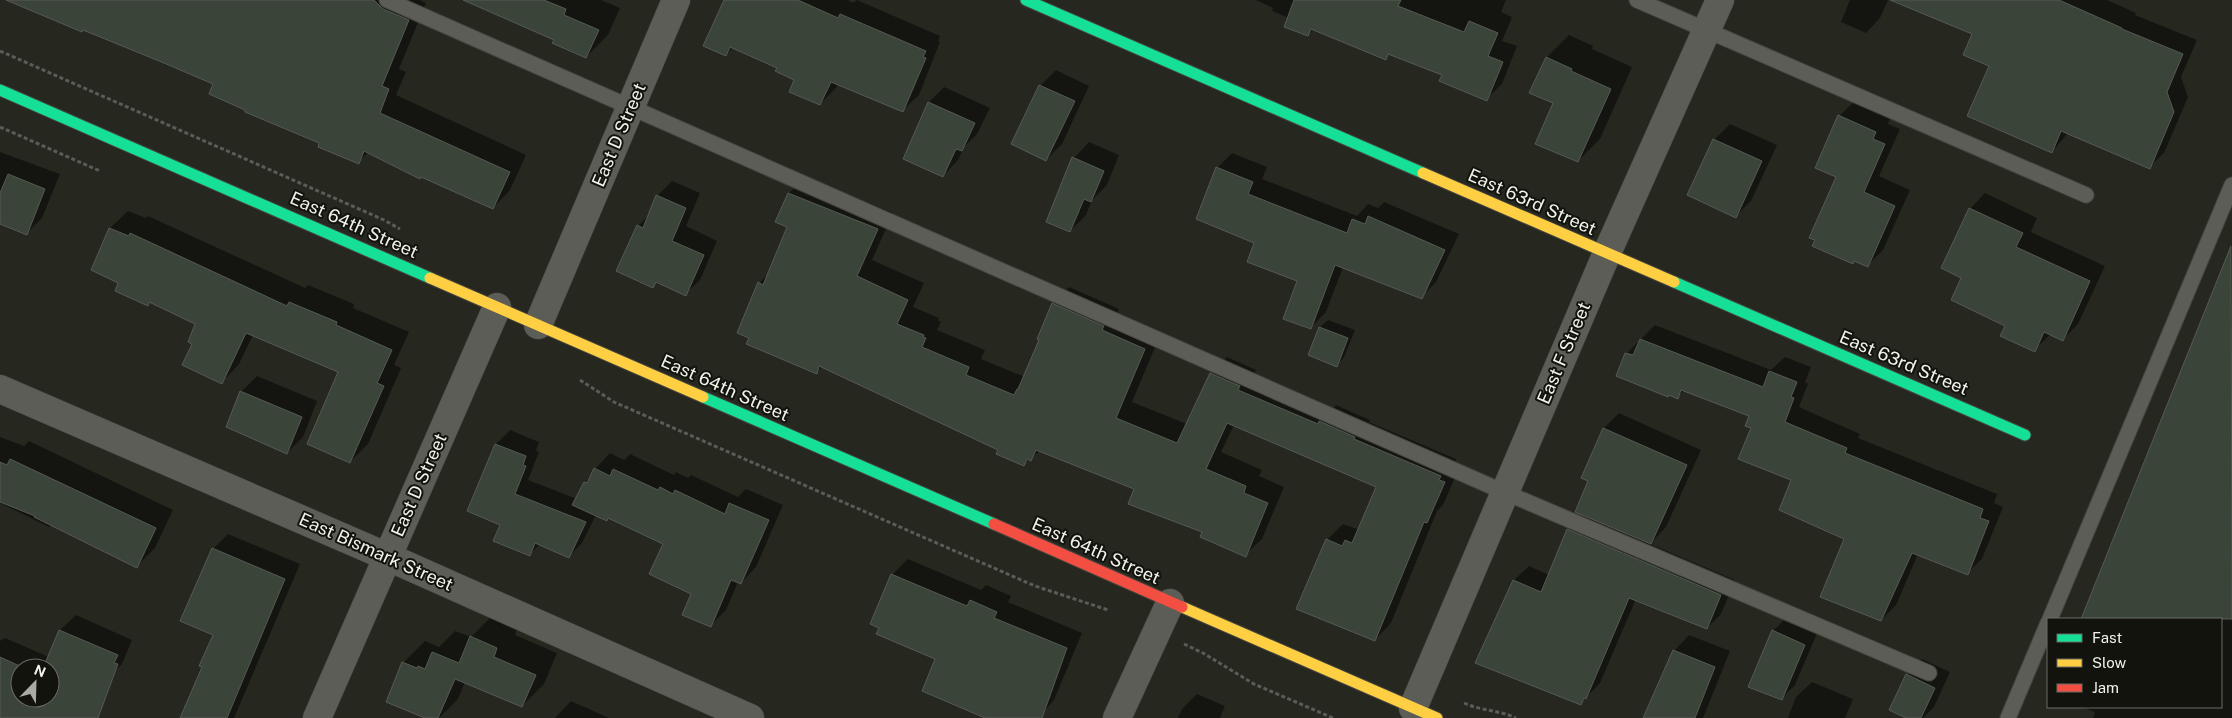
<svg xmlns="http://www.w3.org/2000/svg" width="2232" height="718" font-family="'Public Sans',sans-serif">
  <rect width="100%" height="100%" fill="#262820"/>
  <g fill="#0007" fill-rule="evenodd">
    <path d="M11,0H420L426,3L399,69L406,72L396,95L526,155L510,190L493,208L369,152L358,162L215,84Z"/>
    <path d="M471,0H601L620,8L608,35L586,57L555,39Z"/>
    <path d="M725,0H848L853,3L857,0L940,36L938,41L940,42L919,95L903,110L838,83L836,88L820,104L796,79L778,67L733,47L726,55Z"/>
    <path d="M1256,0H1506L1501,12L1512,17L1502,41L1517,46L1502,84L1486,99L1443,74L1391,53L1385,58L1314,29L1308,35L1289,18L1272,11L1273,8Z"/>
    <path d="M1850,0H1888L1880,18L1866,33L1841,22Z"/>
    <path d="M1892,0H2107L2136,13L2135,15L2197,40L2181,77L2188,97L2164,153L2149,167L2068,133L2052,152L1991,66L1973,34Z"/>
    <path d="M1569,35L1593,46L1592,49L1632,67L1600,139L1578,161L1554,102L1547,57Z"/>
    <path d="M1056,70L1089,86L1062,144L1046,160L1040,86Z"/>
    <path d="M944,87L990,108L977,134L964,147L958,160L943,176L905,158L929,102Z"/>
    <path d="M1855,101L1891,116L1888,124L1900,129L1879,176L1910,190L1883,250L1868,265L1838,176L1839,116Z"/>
    <path d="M1730,124L1777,145L1751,201L1736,216L1689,195L1714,140Z"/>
    <path d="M1089,142L1119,155L1107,185L1092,200L1086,215L1070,231L1074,158Z"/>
    <path d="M0,152L60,174L42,218L26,234L0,223Z"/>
    <path d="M1232,153L1267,167L1262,179L1357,216L1368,204L1378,208L1384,202L1459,234L1436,282L1421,297L1343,267L1326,312L1311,327L1299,280L1256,242L1217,168Z"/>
    <path d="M806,177L893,213L872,260L924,283L913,307L939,318L938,320L941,322L937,330L985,350L981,359L1025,377L1053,304L1069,287L1119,309L1117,314L1161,333L1132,402L1187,424L1211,373L1227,357L1256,370L1254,374L1334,408L1336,405L1370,420L1369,422L1456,459L1455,463L1460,466L1443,505L1437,511L1391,623L1375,640L1327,540L1343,524L1357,529L1361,525L1378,486L1234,425L1221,452L1262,470L1259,476L1284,487L1262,539L1245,555L1135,489L1041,450L1024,464L999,449L823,366L816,373L759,283L769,273L789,226L777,221L789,193Z"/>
    <path d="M672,181L700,193L686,226L717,241L700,280L685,294L658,282L653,286L638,226L650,214L657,196Z"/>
    <path d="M1985,193L2037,218L2031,232L2105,266L2078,324L2063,339L2051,334L2034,350L2007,325L1963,278L1970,209Z"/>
    <path d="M128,211L146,218L148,216L305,288L308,285L354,304L353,308L409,332L394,365L401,368L368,444L350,462L340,372L253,335L239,364L222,382L194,344L197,323L150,301L147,304L120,282L92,270L110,228Z"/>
    <path d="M2232,245V718H2093L2095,712L2081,707H2221V619H2083Z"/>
    <path d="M1328,320L1355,330L1344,357L1337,365L1310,354L1320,327Z"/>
    <path d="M1655,325L1771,370L1785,357L1811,367L1805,382L1808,384L1799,407L1860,434L1858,438L1997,494L1994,503L2003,507L1982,559L1967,573L1918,554L1896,605L1881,620L1846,539L1793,480L1753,427L1750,415L1685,390L1677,397L1627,353Z"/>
    <path d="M257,376L317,401L303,437L287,453L241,392Z"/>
    <path d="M1619,413L1701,450L1666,527L1650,544L1735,580L1721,614L1707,628L1636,599L1600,683L1580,704L1477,662L1514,580L1529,566L1549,575L1568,530L1584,514L1589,480L1604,428Z"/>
    <path d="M510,430L539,442L536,451L539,452L528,480L577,499L585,483L595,469L610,453L624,460L630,454L674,475L676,472L688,478L691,475L738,497L746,489L783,505L756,567L741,583L738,582L726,610L710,626L665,544L609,517L607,520L596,515L582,543L568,557L540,544L530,554L502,524L469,510L496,444Z"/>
    <path d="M0,437L24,446L29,441L173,510L155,548L137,566L52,525L49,527L0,503Z"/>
    <path d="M228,534L300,564L234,718H181L204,667L214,634L213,549Z"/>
    <path d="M908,559L981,590L986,585L1011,596L1008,602L1082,633L1054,700L1038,718H985L937,659L892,575Z"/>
    <path d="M76,615L132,640L122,664L116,670L96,718H6L0,715V641L5,638L49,657L60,630ZM20,668H50V698H20Z"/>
    <path d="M493,615L518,626L515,635L557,653L544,684L522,706L465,682L458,699L439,718H428L403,663L425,641L439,647L455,631L471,637Z"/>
    <path d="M1787,617L1818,631L1795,685L1781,699L1773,631Z"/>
    <path d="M1689,635L1730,651L1703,718H1647L1674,651Z"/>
    <path d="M1922,659L1950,672L1934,707L1923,718H1908L1907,675Z"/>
    <path d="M1812,682L1853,699L1845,718H1788L1796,697Z"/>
    <path d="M1197,694L1225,706L1220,718H1178L1182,709Z"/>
    <path d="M571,701L609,718H555Z"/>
  </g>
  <g fill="#3a4439" stroke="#565a54">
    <path d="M6,0H374L383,9L409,20L382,86L389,89L380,113L510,172L493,209L421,177L420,179L364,151L359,164L318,147L319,143L245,112V110L209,94L213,84L164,63L83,30L82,32Z"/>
    <path d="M463,0H544L566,9L564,15L599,30L586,58L552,43L554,40Z"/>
    <path d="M724,0H798L838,18L840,14L926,51L923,57L926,58L903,112L831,82L820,105L789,92L794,80L775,71L777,68L730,47L726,56L703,46Z"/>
    <path d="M1294,0H1401L1398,6L1464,32L1469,21L1498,33L1488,56L1503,62L1487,101L1439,81L1442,75L1388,54L1386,60L1311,29L1308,36L1284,27Z"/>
    <path d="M1890,0H2059L2122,28V29L2183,54L2167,92L2174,112L2150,169L2061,131L2052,153L1967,116L1989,66L1963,55L1972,34Z"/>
    <path d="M1546,57L1572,69L1571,71L1611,89L1578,162L1535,144L1553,103L1529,93Z"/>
    <path d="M1039,85L1075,101L1046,161L1011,144Z"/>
    <path d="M928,102L975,123L962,151L956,149L943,177L903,159Z"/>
    <path d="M1838,115L1876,132L1873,139L1885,144L1864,192L1895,206L1868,267L1854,261L1853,264L1812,246L1815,240L1809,238L1836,177L1815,168Z"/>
    <path d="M1713,139L1762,161L1736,218L1687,195Z"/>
    <path d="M1072,157L1104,171L1091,202L1084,199L1070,232L1046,222Z"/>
    <path d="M1216,167L1253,182L1248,194L1347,233L1352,219L1365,224L1368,216L1445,250L1422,299L1335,265L1311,329L1283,319L1297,281L1247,262L1254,243L1196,219Z"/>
    <path d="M8,174L45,189L27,235L0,224V193Z"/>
    <path d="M788,193L878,229L857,276L908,300L897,324L924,335L923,337L926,338L922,347L969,367L966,375L1014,395L1017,389H1018L1039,340L1037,339L1052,303L1104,326L1102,330L1145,349L1116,418L1177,443L1210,373L1240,386L1238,390L1318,424L1319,421L1355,437L1354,439L1441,476L1439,480L1445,482L1427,523L1424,522L1375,641L1296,609L1326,539L1342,546L1345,540L1352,543L1376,487L1227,423L1206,469L1246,486L1244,493L1268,503L1246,557L1200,537L1202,532L1128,504L1134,489L1036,450L1031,461L1027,459L1024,466L996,454L998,450L819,366L817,374L746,344L749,338L737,333L758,282L763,285L787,227L775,222Z"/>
    <path d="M656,195L686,208L672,241L704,255L686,296L656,282L653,288L616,271L637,225L643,228Z"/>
    <path d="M1969,208L2023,233L2016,247L2090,281L2063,341L2044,332L2035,352L2000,336L2005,326L1951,300L1961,278L1941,268Z"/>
    <path d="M109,228L129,236L130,233L287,306L289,302L337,322L336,325L392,350L377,383L384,386L350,463L307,444L338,372L246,333L222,384L182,365L192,344L188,342L195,324L149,302L148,306L115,291L118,283L91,270Z"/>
    <path d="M2231,246L2232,619H2081Z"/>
    <path d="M1319,327L1348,338L1337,367L1308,355Z"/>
    <path d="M1640,339L1763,387L1769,371L1797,382L1791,397L1794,398L1785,422L1847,448L1845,453L1983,509L1980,518L1989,521L1968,575L1912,553L1881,621L1820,597L1844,539L1779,510L1791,480L1738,459L1751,428L1745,426L1749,416L1681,390L1678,399L1669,395L1668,397L1616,376L1625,353L1633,355Z"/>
    <path d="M240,391L302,417L287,454L226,427Z"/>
    <path d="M1603,428L1687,465L1651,544L1575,512L1588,481L1581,478Z"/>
    <path d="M495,444L526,456L523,465L526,466L515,494L586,522L569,558L535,543L530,556L493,541L500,525L467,511Z"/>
    <path d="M10,459L156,528L137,568L34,517L35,516L0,502V462L7,465Z"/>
    <path d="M594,468L610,476L613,469L658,490L660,487L673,494L675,490L725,514L729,503L769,520L741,584L731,580L711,627L682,615L691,594L649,574L663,544L608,518L607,521L572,505L584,482L587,483Z"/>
    <path d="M1567,529L1721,595L1707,629L1629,598L1586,699L1584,698L1581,705L1475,663L1513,580L1541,592Z"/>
    <path d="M212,548L285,579L227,718H180L202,667L199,666L213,635L180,621Z"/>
    <path d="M891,574L967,606L970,600L997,612L994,618L1067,648L1042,718H985L922,691L935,659L876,634L879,628L870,624Z"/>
    <path d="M59,630L118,655L114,663L118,664L98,718H0V657L24,668H20V698H50V668H43Z"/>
    <path d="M1772,630L1805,645L1782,700L1748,687Z"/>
    <path d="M470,636L497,648L494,657L536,675L522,707L455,679L438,718H425L386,702L402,662L417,668L418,666L425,669L432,652L459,663Z"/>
    <path d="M1673,650L1715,667L1695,718H1643Z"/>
    <path d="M1906,674L1935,688L1921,718H1906L1889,710Z"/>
  </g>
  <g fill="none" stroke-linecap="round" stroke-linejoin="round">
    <defs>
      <g id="lane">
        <path d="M387,0L1504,492L1929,673"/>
        <path d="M1637,0L2086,195"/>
        <path d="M2050,619L2232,185"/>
        <path d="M2008,718L2048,623"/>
      </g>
      <g id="street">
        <path d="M538,325L676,0"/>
        <path d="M0,389L388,557L750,718"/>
        <path d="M1413,708L1607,253L1720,0"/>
        <path d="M317,718L497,307"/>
        <path d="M1117,718L1170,603"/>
      </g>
      <g id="fast">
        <path d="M1026,0L1423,173"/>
        <path d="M0,90L430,278"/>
        <path d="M1674,282L2025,435"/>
        <path d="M703,397L994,524"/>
      </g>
      <g id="slow">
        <path d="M1423,173L1674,282"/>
        <path d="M430,278L703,397"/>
        <path d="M1182,607L1437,718"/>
      </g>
      <path id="jam" d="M994,524L1182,607"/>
    </defs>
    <use href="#lane" stroke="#44453e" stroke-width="17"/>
    <use href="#street" stroke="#44453e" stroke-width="29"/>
    <use href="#fast" stroke="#44453e" stroke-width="13"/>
    <use href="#slow" stroke="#44453e" stroke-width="13"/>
    <use href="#jam" stroke="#44453e" stroke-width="13"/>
    <g stroke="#5b5c56" stroke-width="3" stroke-dasharray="4 2.5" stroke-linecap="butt">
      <path d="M0,51L384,220L400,229"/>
      <path d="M0,127L100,171"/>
      <path d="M580,380L614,402L1035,586L1108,610"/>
      <path d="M1184,644L1203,653L1254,684L1333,718"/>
      <path d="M1464,703C1481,711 1499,710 1516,718"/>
    </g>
    <use href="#lane" stroke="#5c5d56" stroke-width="15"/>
    <use href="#street" stroke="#5c5d56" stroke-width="28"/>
    <use href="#fast" stroke="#16e098" stroke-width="11"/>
    <use href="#slow" stroke="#ffcf43" stroke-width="11"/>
    <use href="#jam" stroke="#f24e42" stroke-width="11"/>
  </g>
  <g text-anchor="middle" stroke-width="4" stroke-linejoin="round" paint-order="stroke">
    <g font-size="18" fill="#f1f2e8" stroke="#12130c">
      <text transform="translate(619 135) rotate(-67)" y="6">East D Street</text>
      <text transform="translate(1532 202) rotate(24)" y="6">East 63rd Street</text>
      <text transform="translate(354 225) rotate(24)" y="6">East 64th Street</text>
      <text transform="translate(1564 353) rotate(-67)" y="6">East F Street</text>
      <text transform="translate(1904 363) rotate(23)" y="6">East 63rd Street</text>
      <text transform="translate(725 388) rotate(24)" y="6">East 64th Street</text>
      <text transform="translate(419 485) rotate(-66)" y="6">East D Street</text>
      <text transform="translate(1096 551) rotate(24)" y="6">East 64th Street</text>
      <text transform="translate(376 552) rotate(24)" y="6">East Bismark Street</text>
    </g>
  </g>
  <rect x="2047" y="618" width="175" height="90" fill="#12130c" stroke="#6b6c64"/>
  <rect x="2057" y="634" width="25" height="8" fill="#16e098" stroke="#6b6c64"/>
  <text x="2092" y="643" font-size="15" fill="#f1f2e8">Fast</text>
  <rect x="2057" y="659" width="25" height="8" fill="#ffcf43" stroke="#6b6c64"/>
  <text x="2092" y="668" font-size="15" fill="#f1f2e8">Slow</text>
  <rect x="2057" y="684" width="25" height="8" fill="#f24e42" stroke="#6b6c64"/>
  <text x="2092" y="693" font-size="15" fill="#f1f2e8">Jam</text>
  <g transform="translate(35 683) rotate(23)"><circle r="24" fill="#12130c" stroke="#6b6c64"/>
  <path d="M0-4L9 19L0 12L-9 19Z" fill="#aaaba2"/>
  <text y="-8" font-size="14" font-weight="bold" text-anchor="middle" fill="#f1f2e8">N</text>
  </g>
</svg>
